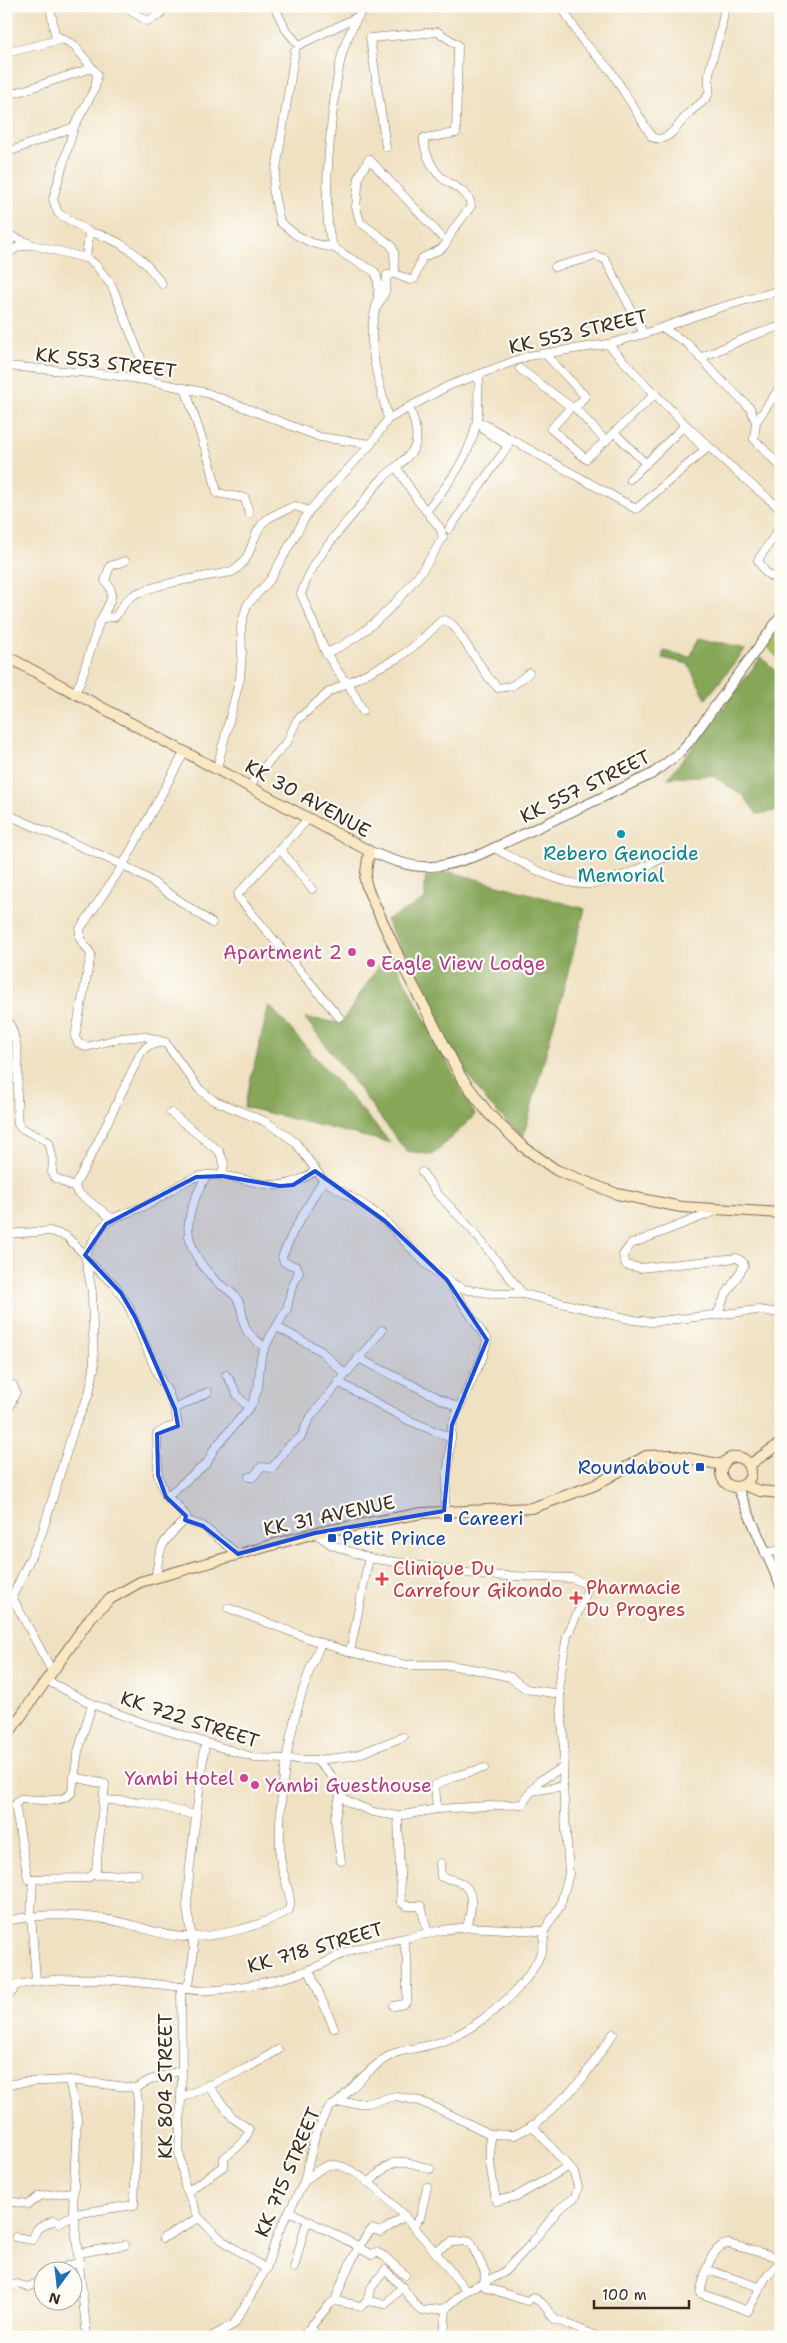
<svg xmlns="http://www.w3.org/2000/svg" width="787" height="2343" font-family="'Shantell Sans',sans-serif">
  <rect width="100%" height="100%" fill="#fdfcf7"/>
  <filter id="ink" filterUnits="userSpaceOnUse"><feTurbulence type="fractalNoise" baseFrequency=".02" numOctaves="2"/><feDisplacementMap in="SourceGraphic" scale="10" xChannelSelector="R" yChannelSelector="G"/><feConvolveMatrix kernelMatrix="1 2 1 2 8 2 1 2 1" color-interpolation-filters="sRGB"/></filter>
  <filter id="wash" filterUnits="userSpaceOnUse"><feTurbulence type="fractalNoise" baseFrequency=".0096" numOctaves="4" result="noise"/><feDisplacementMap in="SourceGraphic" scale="20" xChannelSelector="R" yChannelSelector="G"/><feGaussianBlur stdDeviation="1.12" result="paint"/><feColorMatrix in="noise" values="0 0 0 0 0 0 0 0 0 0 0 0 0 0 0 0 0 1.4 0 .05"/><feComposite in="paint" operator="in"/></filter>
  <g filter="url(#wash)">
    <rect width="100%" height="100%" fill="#efe1c2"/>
    <path fill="#a9bf63" stroke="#727440" d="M781,620V661L763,643Z"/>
    <g fill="#86a659" stroke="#60683c">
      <path d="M700,638L745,650L706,699L688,664L662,658L664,651L690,657Z"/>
      <path d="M761,657L781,676V728L772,756L781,764V810L757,814L743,795L711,775L668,778L702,736Z"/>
      <path d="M451,872L585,909L523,1138L489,1104L456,1058L386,920L425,900V878Z"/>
      <path d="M395,962L475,1115L433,1155L406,1151L305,1018L341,1023L379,966Z"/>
      <path d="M269,1005L391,1143L244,1107Z"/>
    </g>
  </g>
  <g filter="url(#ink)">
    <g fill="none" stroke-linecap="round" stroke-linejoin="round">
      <defs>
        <g id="minor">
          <path d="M50,6L55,35L74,45L97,74L95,88L74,127L53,199L58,213L89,232L86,258"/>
          <path d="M123,6L147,21L160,15L163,6"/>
          <path d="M274,6L286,30L299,45L357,17"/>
          <path d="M561,6L582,40L611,71L652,137C668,145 679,123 688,114C694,107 706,102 709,93C710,87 708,80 709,74C713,51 724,29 724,6"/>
          <path d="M295,51L273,189L280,222L296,235L312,243L335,248"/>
          <path d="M6,53L63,39"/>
          <path d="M6,96L92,68"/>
          <path d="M6,153L74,127"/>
          <path d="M89,232C122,239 143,257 162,284"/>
          <path d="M6,234L33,245L86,258L95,264L112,286L150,381"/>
          <path d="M6,255L18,247L31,245"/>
          <path d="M555,267L596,256L605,259L644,334"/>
          <path d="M395,274L394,252L391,245L360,222L356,207L359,176L369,159L441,236"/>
          <path d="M378,305L385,292L387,275L395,274L410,280L414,279L422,258L441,249L445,245L453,230L471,206C470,191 451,186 441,177C432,169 423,149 424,138L456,133L458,45L438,32L370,38L386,147"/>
          <path d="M663,328L688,344L720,379L750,408L756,422L754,439L781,467"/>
          <path d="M608,344C661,403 719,459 781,509"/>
          <path d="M545,354L585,396L580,403L576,406L577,410L606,441"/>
          <path d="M700,358L751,336L781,326"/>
          <path d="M6,366L112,375L150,381L207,393L320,437L371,444"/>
          <path d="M520,369L571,407L551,429L586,459L652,397"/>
          <path d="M185,388L211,466L217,493L245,498L249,514"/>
          <path d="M388,419L448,386L528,356L608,344L644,334L715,309L781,290"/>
          <path d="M756,422L781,386"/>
          <path d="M614,432L646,464"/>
          <path d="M426,511C450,483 474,451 478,413C479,400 477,387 480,374"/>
          <path d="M781,526L758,560L765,572L781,583"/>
          <path d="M449,529L508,446L484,430L482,423L636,509L705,450L684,426L630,479"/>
          <path d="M102,618C108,605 118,593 105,581L110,566L125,561"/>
          <path d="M326,653C373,635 420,580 443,537L440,528L418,501L397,468"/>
          <path d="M347,681L363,711"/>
          <path d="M345,682L326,653L301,594C312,560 339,531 361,505C368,496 375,485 383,478C393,468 407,461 414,448C420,436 414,419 409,407"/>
          <path d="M74,694L80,683L99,623L102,618L115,617C121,610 124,601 132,596C151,584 208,576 232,572C256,557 249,535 266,520C273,514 286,510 295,506L309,511"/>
          <path d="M185,751L123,865L80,929V939L91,954L75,1037L78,1043L86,1047L121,1038L143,1036L165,1042L199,1089L213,1100L264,1121L283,1133L296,1143L323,1180L369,1208L385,1221L426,1264L447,1280L463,1289L495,1294H523L634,1320L650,1322L759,1310L781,1313"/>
          <path d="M217,768L240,678L242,652L241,626L247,605L270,580L309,511L371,444L388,419C382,391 371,361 372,332C372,312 384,292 375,272C364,265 344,256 335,248C317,229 334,78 343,51C348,35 356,19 365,6"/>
          <path d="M251,786L255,777L287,742L297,720L329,692L398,658L418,643L441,621L445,620L453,625L489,678L498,688L512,686L529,673"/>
          <path d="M6,814L123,865L148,879L212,923"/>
          <path d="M308,819L238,894V897L339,1017"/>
          <path d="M494,848C519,861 561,887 589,884C603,883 617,878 630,873C646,868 659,856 676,856"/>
          <path d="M280,849L312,889"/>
          <path d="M6,1017C26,1049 14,1088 18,1124L21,1128L49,1142L53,1160L52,1173L54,1177L75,1188"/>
          <path d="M171,1113L219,1151L224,1163L222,1176"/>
          <path d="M422,1172L436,1192L473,1231L523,1294"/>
          <path d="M207,1175C183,1216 179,1243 214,1279C220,1286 229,1289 235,1296C244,1306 241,1318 246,1329C249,1336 259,1342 265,1348"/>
          <path d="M716,1211L631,1244L623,1255L626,1265L640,1268L737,1258L743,1262L744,1266L725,1296L717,1315"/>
          <path d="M113,1219L77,1192L75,1185C100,1142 119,1096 142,1051L149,1045L165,1042"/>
          <path d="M6,1234L50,1231L66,1236L85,1255L92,1292L94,1369L89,1394L74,1428L42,1533L12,1597"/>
          <path d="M85,1255C91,1245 97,1231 106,1223C119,1213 137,1211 151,1203C170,1192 187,1176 209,1175C253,1174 273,1201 315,1171"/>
          <path d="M87,1261L115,1285L128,1305L158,1375L168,1392L175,1409L178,1426L167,1428L157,1434L158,1475L166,1497"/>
          <path d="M449,1283L487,1340L483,1356L459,1408"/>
          <path d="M277,1327L321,1351L345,1374"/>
          <path d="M358,1358L459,1408L452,1425L444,1511"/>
          <path d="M226,1375C238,1389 231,1393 249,1407"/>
          <path d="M338,1382L408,1420L451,1438"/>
          <path d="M6,1386L13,1385L16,1392L6,1415"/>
          <path d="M175,1409L208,1392"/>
          <path d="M249,1477H253L261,1467L272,1468L289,1446L301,1437L309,1419L382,1330"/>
          <path d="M185,1520L203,1526L238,1554"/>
          <path d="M315,1533L332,1545L369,1558L481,1575L572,1578L588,1585L585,1597L567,1636L559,1682L564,1745L563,1786L569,1874L560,1906L544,1931"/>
          <path d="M765,1553L781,1550"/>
          <path d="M156,1577C159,1544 162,1543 185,1520L186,1516L176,1504L166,1497L207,1463L214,1449L252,1404L258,1388L261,1357L269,1339L287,1309L291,1290L299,1272L297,1267L284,1262L282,1257L293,1232L323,1180"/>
          <path d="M6,1591L12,1597L52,1671"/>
          <path d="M228,1608L321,1643L350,1652L406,1665H449L484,1671L510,1677L526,1689L560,1694"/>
          <path d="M350,1652L369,1558"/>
          <path d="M46,1680L92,1704L143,1723L255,1758L316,1760L344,1757L356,1755L403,1737"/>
          <path d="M316,1760L331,1775L340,1795L349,1802L373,1812L398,1816L437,1809L522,1804L539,1781L562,1768"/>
          <path d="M74,1777L105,1784L96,1869L93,1875L87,1878L28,1879L15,1805L20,1799C35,1798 60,1806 72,1792L78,1752L92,1704"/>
          <path d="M531,1791L563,1786"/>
          <path d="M340,1795L335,1819L341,1861"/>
          <path d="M104,1800L142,1802L195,1815"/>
          <path d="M437,1809L435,1785L455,1776L484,1768"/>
          <path d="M398,1816L401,1902L406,1906H421L428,1934"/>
          <path d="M440,1863L441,1877C448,1879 458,1880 464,1885C476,1894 470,1915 467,1927"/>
          <path d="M93,1875L137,1874"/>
          <path d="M33,1879L31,1916L36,1980"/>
          <path d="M6,1921C43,1913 83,1914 120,1922C141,1926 160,1936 183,1937C215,1938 261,1927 289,1910C294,1896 280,1871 280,1855C278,1783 291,1709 321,1643"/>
          <path d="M309,1970L334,2028"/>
          <path d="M6,1987C64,1973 122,1980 181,1987C203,1998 287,1979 311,1969C325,1964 338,1955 352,1950C380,1942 409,1938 438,1931C472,1923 509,1931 544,1931"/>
          <path d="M181,1987L182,2070L179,2152L185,2186L199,2218L222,2240L266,2269"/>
          <path d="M186,1989L190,1978L194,1950L187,1909L189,1874L205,1743"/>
          <path d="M6,1997L13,1991L15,1985"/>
          <path d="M394,2006L404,2004L407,2001V1959L403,1939"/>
          <path d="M69,2080L77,2118L73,2208L87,2337"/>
          <path d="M6,2085L24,2082L69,2080L136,2088L150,2080L182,2070"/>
          <path d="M181,2098L247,2068L278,2050"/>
          <path d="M337,2103H368L396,2096L419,2101L443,2111L490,2134L515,2135L537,2123L570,2092L583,2078L613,2034"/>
          <path d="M490,2134V2163L496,2201L517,2196L566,2168"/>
          <path d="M304,2182C311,2176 320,2167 329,2165C365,2158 446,2265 466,2291L446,2308L444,2337"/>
          <path d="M367,2182L371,2181C395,2156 399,2159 430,2169"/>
          <path d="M188,2191L224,2166V2158C234,2150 246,2142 249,2129L233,2118L208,2085"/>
          <path d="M6,2201L29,2204L39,2196L73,2192"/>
          <path d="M289,2211L360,2247"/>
          <path d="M413,2225L420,2218L427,2187"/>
          <path d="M16,2237L32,2240L37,2229L54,2220L59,2223L74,2214L134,2205L138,2102L136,2088"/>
          <path d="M163,2238L199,2218"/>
          <path d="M359,2248L372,2255L376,2252L384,2256L405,2275"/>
          <path d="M435,2251L452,2242L470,2241L485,2272V2287L527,2301L533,2297L543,2304L555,2320L563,2322L598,2337"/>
          <path d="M79,2253L125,2245"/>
          <path d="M781,2258L729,2244C710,2244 704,2278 700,2293L748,2311L767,2275L781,2262"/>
          <path d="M294,2268L305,2227L310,2221"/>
          <path d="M54,2270L80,2262"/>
          <path d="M708,2270L759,2287"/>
          <path d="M6,2287L17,2284L28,2287L42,2281V2277"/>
          <path d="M466,2291L503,2273L531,2244L559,2209L575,2197L578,2187L574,2173L532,2125"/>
          <path d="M335,2301C344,2276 354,2250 372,2229L381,2232L405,2216"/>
          <path d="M367,2301L371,2288L385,2270L402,2287L418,2308L422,2311L446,2308"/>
          <path d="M311,2328L318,2337"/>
          <path d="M211,2337L234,2324L266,2269L278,2233L304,2182L315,2136L323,2118L330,2107L337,2103C352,2088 376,2061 395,2053C411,2048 428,2047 443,2041C480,2028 549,1974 544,1931"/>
          <path d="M302,2337L330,2304L335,2301L361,2306L367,2301L386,2304L402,2287"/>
        </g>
        <g id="tertiary">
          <path d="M369,851C416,871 433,872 481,854L652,774L678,754L689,742L781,616"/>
          <path d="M737,1487L781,1587"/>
        </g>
        <g id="secondary">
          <path d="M6,656L369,851L365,880L368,890L403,966L461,1077L488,1113L522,1146L556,1170L617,1194L681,1207L781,1213"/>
          <circle cx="736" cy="1472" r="15"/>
          <path d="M749,1465L781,1443"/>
          <path d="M744,1485L760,1491L781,1493"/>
          <path d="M6,1737L91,1617L110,1599L140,1582L315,1533L422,1513L532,1508L595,1485L646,1456L671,1455L723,1465"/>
        </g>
      </defs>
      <use href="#minor" stroke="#7a6a57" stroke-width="9"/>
      <use href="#tertiary" stroke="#7a6a57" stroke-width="11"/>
      <use href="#secondary" stroke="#7a6a57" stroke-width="12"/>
      <use href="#minor" stroke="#fff" stroke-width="8"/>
      <use href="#tertiary" stroke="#fff" stroke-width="9"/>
      <use href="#secondary" stroke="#fae7c3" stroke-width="10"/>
    </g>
  </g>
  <path fill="#1d4ed8" fill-opacity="0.2" stroke="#1d4ed8" stroke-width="4" stroke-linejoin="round" d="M315,1171L385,1221L447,1280L487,1340L452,1425L444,1511L315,1533L238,1554L203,1526L185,1520L186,1516L166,1497L158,1475L157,1434L178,1426L175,1409L135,1317L121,1293L85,1255L106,1224L196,1177L222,1176L280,1186L293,1185Z"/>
  <circle fill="#0f9aa8" stroke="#fdfcf7" stroke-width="2" cx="621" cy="834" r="5"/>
  <g fill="#d1479c" stroke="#fdfcf7" stroke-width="2">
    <circle cx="352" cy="952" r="5"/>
    <circle cx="371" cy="963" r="5"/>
    <circle cx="244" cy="1778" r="5"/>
    <circle cx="255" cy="1785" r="5"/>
  </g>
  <g fill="#1a4fb4" stroke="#fdfcf7" stroke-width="2">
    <rect x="695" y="1462" width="10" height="10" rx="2.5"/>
    <rect x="443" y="1513" width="10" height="10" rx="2.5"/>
    <rect x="327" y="1533" width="10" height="10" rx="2.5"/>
  </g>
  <g fill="#e0444e" stroke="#fdfcf7" stroke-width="2">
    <path d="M379.5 1571.5h5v5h5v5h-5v5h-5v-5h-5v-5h5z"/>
    <path d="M573.5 1590.5h5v5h5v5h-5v5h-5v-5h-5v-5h5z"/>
  </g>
  <g text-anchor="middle" stroke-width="4.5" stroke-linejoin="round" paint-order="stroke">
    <g font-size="19" fill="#3b2a1e" stroke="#fdfcf7">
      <text transform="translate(578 331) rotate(-13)" y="7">KK 553 STREET</text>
      <text transform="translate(106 362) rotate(7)" y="7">KK 553 STREET</text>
      <text transform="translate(585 786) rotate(-26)" y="7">KK 557 STREET</text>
      <text transform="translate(308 798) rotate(29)" y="7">KK 30 AVENUE</text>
      <text transform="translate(329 1515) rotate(-12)" y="7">KK 31 AVENUE</text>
      <text transform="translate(190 1719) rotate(18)" y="7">KK 722 STREET</text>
      <text transform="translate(315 1947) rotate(-16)" y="7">KK 718 STREET</text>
      <text transform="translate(165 2086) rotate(-90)" y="7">KK 804 STREET</text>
      <text transform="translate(287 2172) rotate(-67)" y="7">KK 715 STREET</text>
    </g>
    <g font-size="19" fill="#0d838f" stroke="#fdfcf7">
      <text x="621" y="860">Rebero Genocide<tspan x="621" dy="22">Memorial</tspan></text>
    </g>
    <g font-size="19" fill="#b23c85" stroke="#fdfcf7" text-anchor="end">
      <text x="342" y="959">Apartment 2</text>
      <text x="381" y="970" text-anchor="start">Eagle View Lodge</text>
      <text x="234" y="1785">Yambi Hotel</text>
      <text x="265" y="1792" text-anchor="start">Yambi Guesthouse</text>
    </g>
    <g font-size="19" fill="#164399" stroke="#fdfcf7" text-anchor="start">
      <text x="690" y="1474" text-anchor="end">Roundabout</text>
      <text x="458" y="1525">Careeri</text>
      <text x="342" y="1545">Petit Prince</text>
    </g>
    <g font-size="19" fill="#be3a42" stroke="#fdfcf7" text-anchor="start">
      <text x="393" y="1575">Clinique Du<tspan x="393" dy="22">Carrefour Gikondo</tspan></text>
      <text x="586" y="1594">Pharmacie<tspan x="586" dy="22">Du Progres</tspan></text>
    </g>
  </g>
  <rect width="787" height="2343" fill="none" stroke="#fdfcf7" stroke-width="25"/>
  <g transform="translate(58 2286) rotate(195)"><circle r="24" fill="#fdfcf7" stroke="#afa8a0"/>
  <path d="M0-4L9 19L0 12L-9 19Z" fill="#1f6fb2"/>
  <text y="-8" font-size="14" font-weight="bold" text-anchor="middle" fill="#3b2a1e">N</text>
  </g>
  <path d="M594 2300v8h95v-8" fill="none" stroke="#3b2a1e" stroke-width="2.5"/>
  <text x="602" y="2300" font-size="15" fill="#3b2a1e" stroke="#fdfcf7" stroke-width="4" paint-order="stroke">100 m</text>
</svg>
